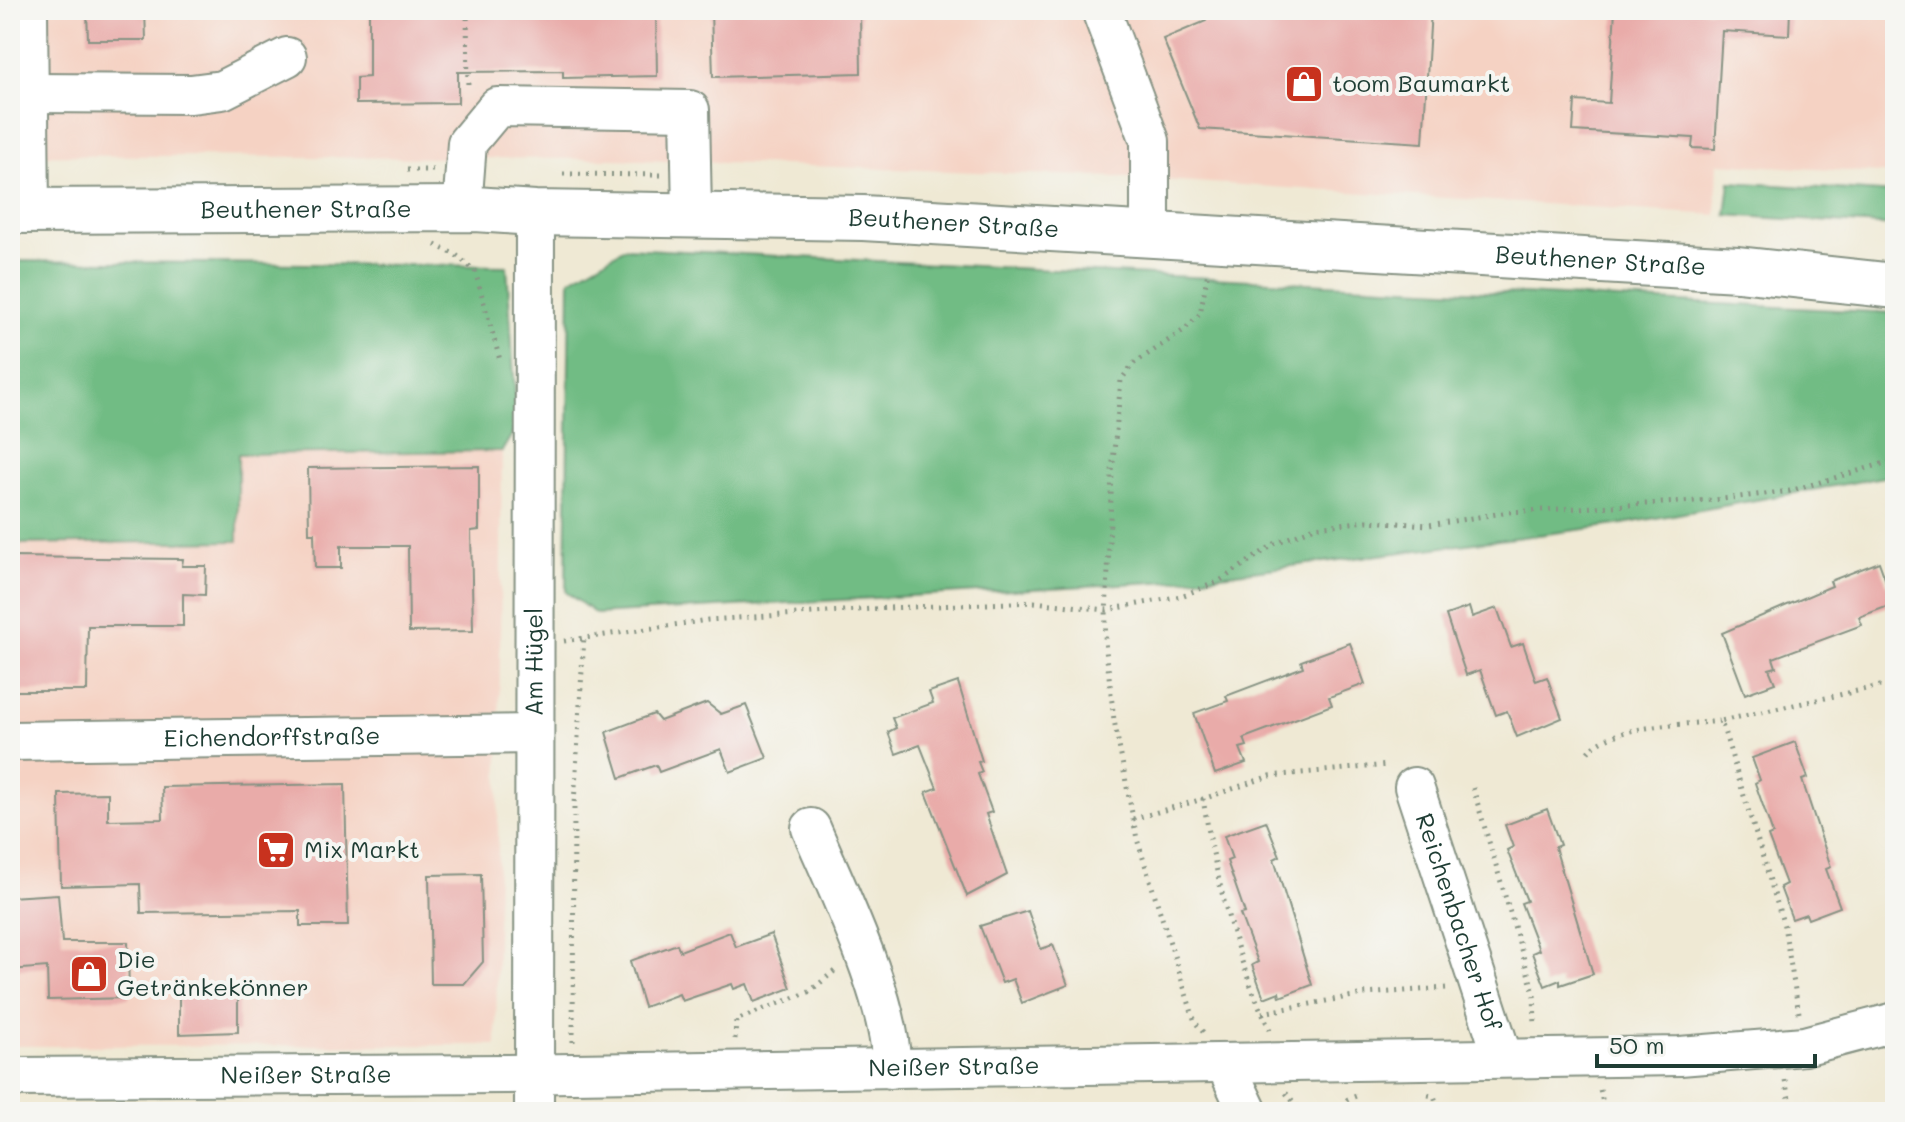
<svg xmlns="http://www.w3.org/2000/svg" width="1905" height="1122" font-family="Mali,sans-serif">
  <rect width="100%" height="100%" fill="#f6f6f2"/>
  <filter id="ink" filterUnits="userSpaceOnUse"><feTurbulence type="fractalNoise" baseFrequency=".0125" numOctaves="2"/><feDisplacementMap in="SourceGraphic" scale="16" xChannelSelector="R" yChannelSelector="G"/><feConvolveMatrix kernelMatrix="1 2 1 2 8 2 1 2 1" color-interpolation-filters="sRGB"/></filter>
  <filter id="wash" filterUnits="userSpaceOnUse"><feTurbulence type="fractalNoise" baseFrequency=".006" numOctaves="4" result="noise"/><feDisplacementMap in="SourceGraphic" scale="32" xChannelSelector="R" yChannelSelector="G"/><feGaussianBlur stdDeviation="1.8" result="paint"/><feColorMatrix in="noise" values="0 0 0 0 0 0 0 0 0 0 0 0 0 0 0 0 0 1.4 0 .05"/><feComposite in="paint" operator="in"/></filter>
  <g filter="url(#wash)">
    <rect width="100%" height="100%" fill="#efe9d4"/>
    <g fill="#f5d2c3">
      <path d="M10,10H1895V174L1718,163L1716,215L1115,177L613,159L10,155Z"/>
      <path d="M502,451L496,1045L10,1046V544L238,541L237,454Z"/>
    </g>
    <g fill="#71bc84" stroke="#487c5c" stroke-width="2">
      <path d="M1730,182L1895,193V226L1726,215Z"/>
      <path d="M625,248L1895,313V475L1617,525L1172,581L596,614L566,592L570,280Z"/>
      <path d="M10,261L507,266L517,426L502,451L238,454V541L10,544Z"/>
    </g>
    <g id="blocks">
      <g fill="#e9aba9">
        <path d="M87,10H145L146,40H88Z"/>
        <path d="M369,10H656L657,76L563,78V71L458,72V103L356,104V78L369,77Z"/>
        <path d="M711,10H860L861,73L713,77Z"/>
        <path d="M1201,10H1431L1423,143L1200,129L1163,39L1206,21Z"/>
        <path d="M1615,10H1790L1789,35L1722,31L1715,149L1692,148L1693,138L1573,131L1575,101L1609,103Z"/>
        <path d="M479,466V530L471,531L473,631L409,632L408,546H341V568H315L314,533H309L308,468Z"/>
        <path d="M10,557L183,559L182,566H206L205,595L183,594V626H88L87,691H10Z"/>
        <path d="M1879,562L1894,604L1859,617L1862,625L1773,658L1776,667L1769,669L1775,683L1745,694L1722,633L1832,586L1830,581Z"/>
        <path d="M1469,607L1472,617L1497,608L1511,647L1523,643L1536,681L1547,677L1562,718L1517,737L1507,711L1496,715L1480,670L1466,675L1446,615Z"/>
        <path d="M1350,643L1365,684L1329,697L1332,705L1244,738L1247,746L1240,748L1246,763L1215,774L1194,713L1228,701L1226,696L1303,667L1301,661Z"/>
        <path d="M958,682L982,761L978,762L982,772L978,774L992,812L986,814L1007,875L967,896L926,792L937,788L920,745L896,754L888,732L896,728L892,718L933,703L929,692Z"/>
        <path d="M707,703L721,714L746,705L767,758L730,772L721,749L659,772L656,765L620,778L606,732L654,714L660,721Z"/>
        <path d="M1795,742L1808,778L1802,780L1831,867L1826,869L1840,907L1808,919L1806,914L1792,919L1780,887L1786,884L1768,836L1773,834L1755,783L1760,780L1752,758Z"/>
        <path d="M345,784L348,926H300V911L141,913L140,884L61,886L59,794L108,793V820L163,819L162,787Z"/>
        <path d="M1547,809L1560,845L1555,847L1593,974L1560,985V980L1545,986L1532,953L1539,950L1521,903L1527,901L1507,850L1513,847L1505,825Z"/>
        <path d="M1266,821L1280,856L1274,859L1312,985L1280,997L1279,992L1264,998L1252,965L1258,962L1240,914L1245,913L1227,861L1232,859L1224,836Z"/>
        <path d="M481,874L483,962L464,984H431L429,875Z"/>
        <path d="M58,894L62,942H128L129,998L48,1000L47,967L10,970V897Z"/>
        <path d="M1028,911L1041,949L1053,945L1068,985L1022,1003L1013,979L1002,983L980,926Z"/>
        <path d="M730,932L736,947L771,934L791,988L754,1002L747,984L734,989L732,984L682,1001L679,994L644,1007L630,961L677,944L680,951Z"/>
        <path d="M238,994V1032L179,1034V995Z"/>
      </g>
    </g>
  </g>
  <g filter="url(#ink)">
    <use href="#blocks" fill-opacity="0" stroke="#879384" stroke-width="2"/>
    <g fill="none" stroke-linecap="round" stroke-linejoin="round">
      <defs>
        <g id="minor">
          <path d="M28,10L30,211"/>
          <path d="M1101,10L1150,141V235"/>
          <path d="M30,93L191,94L222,90L287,57"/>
          <path d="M462,209L467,143L497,107L690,110L692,214"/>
          <path id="s1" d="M10,741L533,734"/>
          <path id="s2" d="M1414,787L1503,1058"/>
          <path d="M811,828C837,889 894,1005 891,1069"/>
          <path d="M1225,1063L1248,1112"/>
          <path id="s3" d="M10,1077L506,1074L1680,1056L1804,1046L1895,1022"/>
          <path id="s4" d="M534,1112L535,213"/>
        </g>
        <g id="major">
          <path id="s5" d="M10,211L475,209L535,213L863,218L1738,269L1895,286"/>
        </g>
      </defs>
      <use href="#minor" stroke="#879384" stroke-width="42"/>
      <use href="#major" stroke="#879384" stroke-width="48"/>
      <g stroke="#879384" stroke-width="5" stroke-dasharray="2 6" stroke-linecap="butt">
        <path d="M467,10L468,90"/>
        <path d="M407,170H433"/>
        <path d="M563,174L661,175"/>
        <path d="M435,245L456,255L475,271L500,360"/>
        <path d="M564,641L708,620L888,608L1034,602L1107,610L1181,596L1218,582L1276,543L1315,527L1367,521L1429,525L1509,512L1714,500L1790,491L1895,460"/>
        <path d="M1588,752C1610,724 1687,725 1721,721"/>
        <path d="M1473,788L1534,993L1535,1026"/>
        <path d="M1133,819L1203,799"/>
        <path d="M1262,1013L1364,994L1446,988"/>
        <path d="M1799,1013L1784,926L1721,721L1880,686L1895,688"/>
        <path d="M1270,1030C1235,958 1216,877 1203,799L1270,776L1388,765"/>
        <path d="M1203,1032L1195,1022L1137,839L1114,720L1105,641L1112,472L1121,380L1133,364L1184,330L1200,314L1208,272"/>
        <path d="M735,1039L736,1020L809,992L837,969"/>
        <path d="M573,1042L574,804L584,637"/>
        <path d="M1785,1080L1792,1112"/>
        <path d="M1600,1090L1605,1112"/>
        <path d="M1286,1093L1302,1112"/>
        <path d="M1428,1095L1434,1096L1440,1112"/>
        <path d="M1336,1112L1348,1099L1356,1096"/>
      </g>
      <use href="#minor" stroke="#fff" stroke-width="38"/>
      <use href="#major" stroke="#fff" stroke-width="44"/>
    </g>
  </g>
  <defs>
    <symbol id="shop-square" viewBox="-11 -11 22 22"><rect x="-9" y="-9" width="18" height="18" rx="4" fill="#c8321e" stroke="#f6f6f2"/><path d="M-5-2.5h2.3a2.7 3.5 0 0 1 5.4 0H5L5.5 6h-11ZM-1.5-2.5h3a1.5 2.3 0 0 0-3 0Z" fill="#fff"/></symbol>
    <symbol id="supermarket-square" viewBox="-11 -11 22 22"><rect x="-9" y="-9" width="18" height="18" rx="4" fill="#c8321e" stroke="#f6f6f2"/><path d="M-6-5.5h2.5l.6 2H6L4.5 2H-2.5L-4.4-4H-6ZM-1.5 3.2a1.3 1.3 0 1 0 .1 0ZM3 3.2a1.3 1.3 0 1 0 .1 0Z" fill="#fff"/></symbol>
  </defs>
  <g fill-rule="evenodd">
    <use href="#shop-square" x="1282" y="62" width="44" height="44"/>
    <use href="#supermarket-square" x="254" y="828" width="44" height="44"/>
    <use href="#shop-square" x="67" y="952" width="44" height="44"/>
  </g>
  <g text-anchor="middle" stroke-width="8" stroke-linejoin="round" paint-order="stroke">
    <g font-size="24" fill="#1f3d34" stroke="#f6f6f2" text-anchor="start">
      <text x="1332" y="92">toom Baumarkt</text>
      <text x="304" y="858">Mix Markt</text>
      <text x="117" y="968">Die<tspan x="117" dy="28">Getränkekönner</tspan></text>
    </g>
    <g font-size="24" fill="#1f3d34" stroke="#f6f6f2">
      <text dy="8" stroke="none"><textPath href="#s5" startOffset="296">Beuthener Straße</textPath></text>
      <text dy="8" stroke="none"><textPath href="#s5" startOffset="944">Beuthener Straße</textPath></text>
      <text dy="8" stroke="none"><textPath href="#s5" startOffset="1592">Beuthener Straße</textPath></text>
      <text dy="8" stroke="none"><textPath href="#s4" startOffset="450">Am Hügel</textPath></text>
      <text dy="8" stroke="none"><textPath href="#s1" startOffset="262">Eichendorffstraße</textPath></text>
      <text dy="8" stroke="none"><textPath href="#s2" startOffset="142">Reichenbacher Hof</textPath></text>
      <text dy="8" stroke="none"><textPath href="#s3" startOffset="944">Neißer Straße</textPath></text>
      <text dy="8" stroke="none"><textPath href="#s3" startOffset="296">Neißer Straße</textPath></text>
    </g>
  </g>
  <rect width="1905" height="1122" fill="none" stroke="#f6f6f2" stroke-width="40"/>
  <path d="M1597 1054v12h218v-12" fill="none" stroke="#1f3d34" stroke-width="4"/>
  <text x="1609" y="1054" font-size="24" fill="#1f3d34" stroke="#f6f6f2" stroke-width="6" paint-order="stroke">50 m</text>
</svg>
